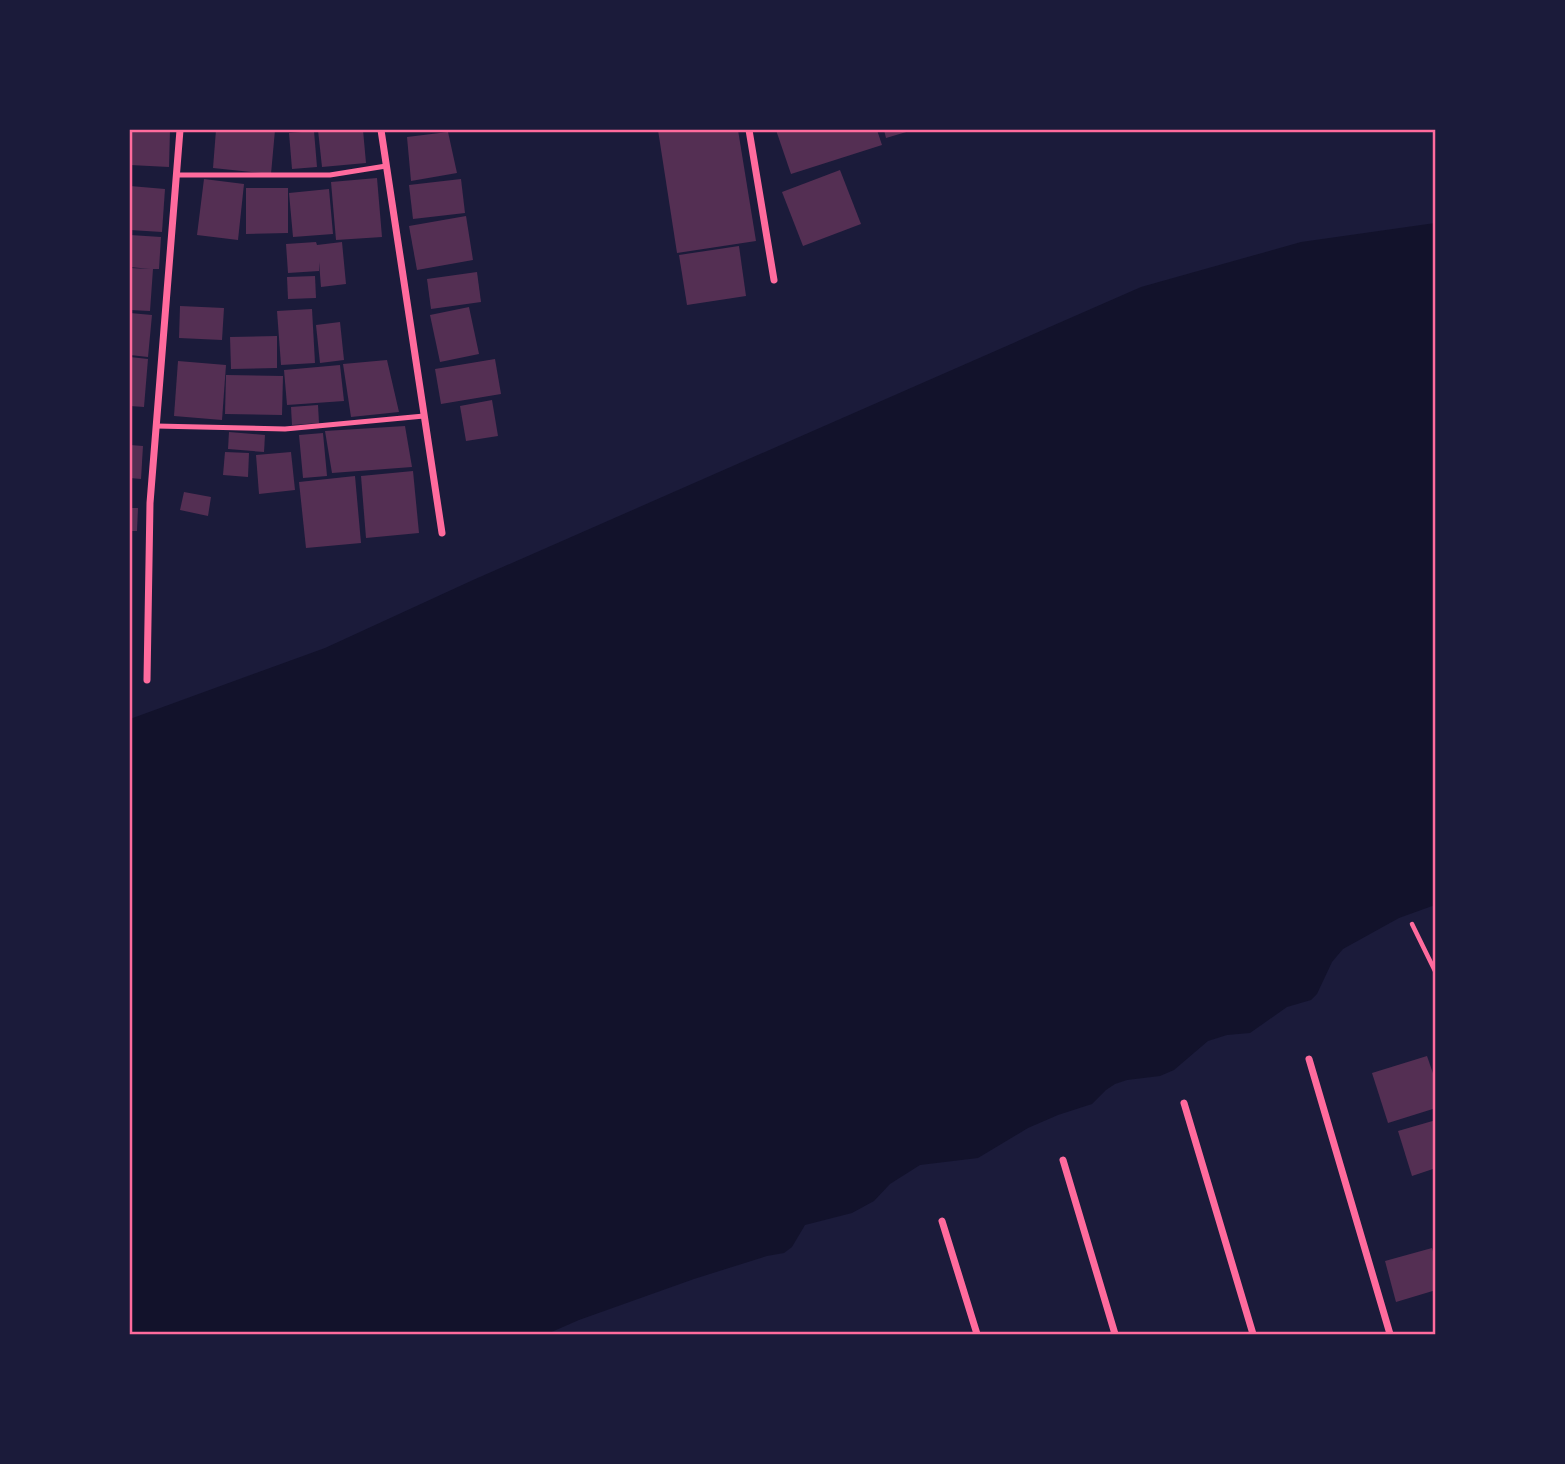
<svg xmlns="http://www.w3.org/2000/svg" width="1565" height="1464" font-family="'Alegreya Sans',sans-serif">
  <rect width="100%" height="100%" fill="#1b1b3a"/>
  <path fill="#12122b" d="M1435,223V905L1399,918L1343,949L1332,962L1317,994L1311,1000L1287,1007L1250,1033L1227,1035L1208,1041L1174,1070L1160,1076L1127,1080L1115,1084L1106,1090L1092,1104L1058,1115L1028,1128L978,1158L920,1165L890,1184L874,1201L852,1213L805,1225L792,1247L784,1253L767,1256L694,1279L579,1320L547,1334H130V719L325,648L473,580L1141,287L1301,242Z"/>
  <g fill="#542f53">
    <path d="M130,130H170L169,167L130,165Z"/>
    <path d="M216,130H275L271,174L213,168Z"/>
    <path d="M318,130H363L366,163L322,167Z"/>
    <path d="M658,130H738L756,241L677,253Z"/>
    <path d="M776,130H877L882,145L791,174Z"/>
    <path d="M884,130H913L886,138Z"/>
    <path d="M314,131L317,167L292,169L289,133Z"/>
    <path d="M448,132L457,173L411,181L407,137Z"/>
    <path d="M840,170L861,224L803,246L782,192Z"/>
    <path d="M377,178L382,237L336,240L331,182Z"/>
    <path d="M204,179L244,184L238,240L197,235Z"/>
    <path d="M461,179L465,213L413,219L409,185Z"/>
    <path d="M130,186L165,189L162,232L130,230Z"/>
    <path d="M246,188H288V233L246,234Z"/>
    <path d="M329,189L333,234L293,237L289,193Z"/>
    <path d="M466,216L473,260L417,270L409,226Z"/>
    <path d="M130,235L161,237L159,269H153L150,311L130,310V268L150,269L130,267Z"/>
    <path d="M316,242L317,245L342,242L346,284L321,287L319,262V271L288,273L286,244Z"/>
    <path d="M739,246L746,296L687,305L679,255Z"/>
    <path d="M477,272L481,302L431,309L427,279Z"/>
    <path d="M315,276L316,298L288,299L287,277Z"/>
    <path d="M180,306L224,308L222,340L179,338Z"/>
    <path d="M469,307L479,354L440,362L430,315Z"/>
    <path d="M312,309L315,363L281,365L277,311Z"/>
    <path d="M130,313L152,315L148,357L130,355Z"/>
    <path d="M340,322L344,360L320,363L316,325Z"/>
    <path d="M277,336V368L231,369L230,337Z"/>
    <path d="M130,357L148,359L144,407L130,406Z"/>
    <path d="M495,359L501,394L441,404L435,369Z"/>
    <path d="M387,360L399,412L351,417L343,364Z"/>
    <path d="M178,361L226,365L222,420L174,416Z"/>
    <path d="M340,365L344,401L287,405L284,370Z"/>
    <path d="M226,375L283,376L282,415L225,414Z"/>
    <path d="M492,400L498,436L466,441L460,406Z"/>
    <path d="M318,405L319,423L292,425L291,407Z"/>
    <path d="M405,426L412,467L332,473L325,431Z"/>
    <path d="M229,432L265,435L264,452L228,449Z"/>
    <path d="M323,433L327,476L303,478L299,435Z"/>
    <path d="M130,445L143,446L141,479L130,478Z"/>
    <path d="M225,452L249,453L248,477L223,475Z"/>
    <path d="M291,452L295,490L259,494L256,455Z"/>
    <path d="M413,471L419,533L366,538L361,476Z"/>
    <path d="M355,476L361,543L306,548L299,482Z"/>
    <path d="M184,492L211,497L208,516L180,510Z"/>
    <path d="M130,508H138L137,531H130Z"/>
    <path d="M1427,1056L1436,1082V1108L1388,1123L1372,1073Z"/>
    <path d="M1436,1120V1168L1412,1176L1398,1131Z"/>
    <path d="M1432,1248L1436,1261V1290L1396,1302L1385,1261Z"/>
  </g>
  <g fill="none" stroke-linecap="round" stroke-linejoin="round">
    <path stroke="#ff6b9d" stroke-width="4.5" d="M1412,924L1436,973"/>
    <g stroke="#ff6b9d" stroke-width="5">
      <path d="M177,175H330L386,166"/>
      <path d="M156,426L285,429L424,416"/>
    </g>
    <g stroke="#ff6b9d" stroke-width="7">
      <path d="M381,130L442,533"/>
      <path d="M749,130L774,280"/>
      <path d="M147,680L150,503L180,130"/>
      <path d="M1309,1059L1390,1334"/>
      <path d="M1184,1103L1253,1334"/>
      <path d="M1063,1160L1115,1334"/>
      <path d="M942,1221L977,1334"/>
    </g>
  </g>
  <rect width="1565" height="1464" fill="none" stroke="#1b1b3a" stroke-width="262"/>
  <rect x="131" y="131" width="1303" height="1202" fill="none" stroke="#ff6b9d" stroke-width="2.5"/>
</svg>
